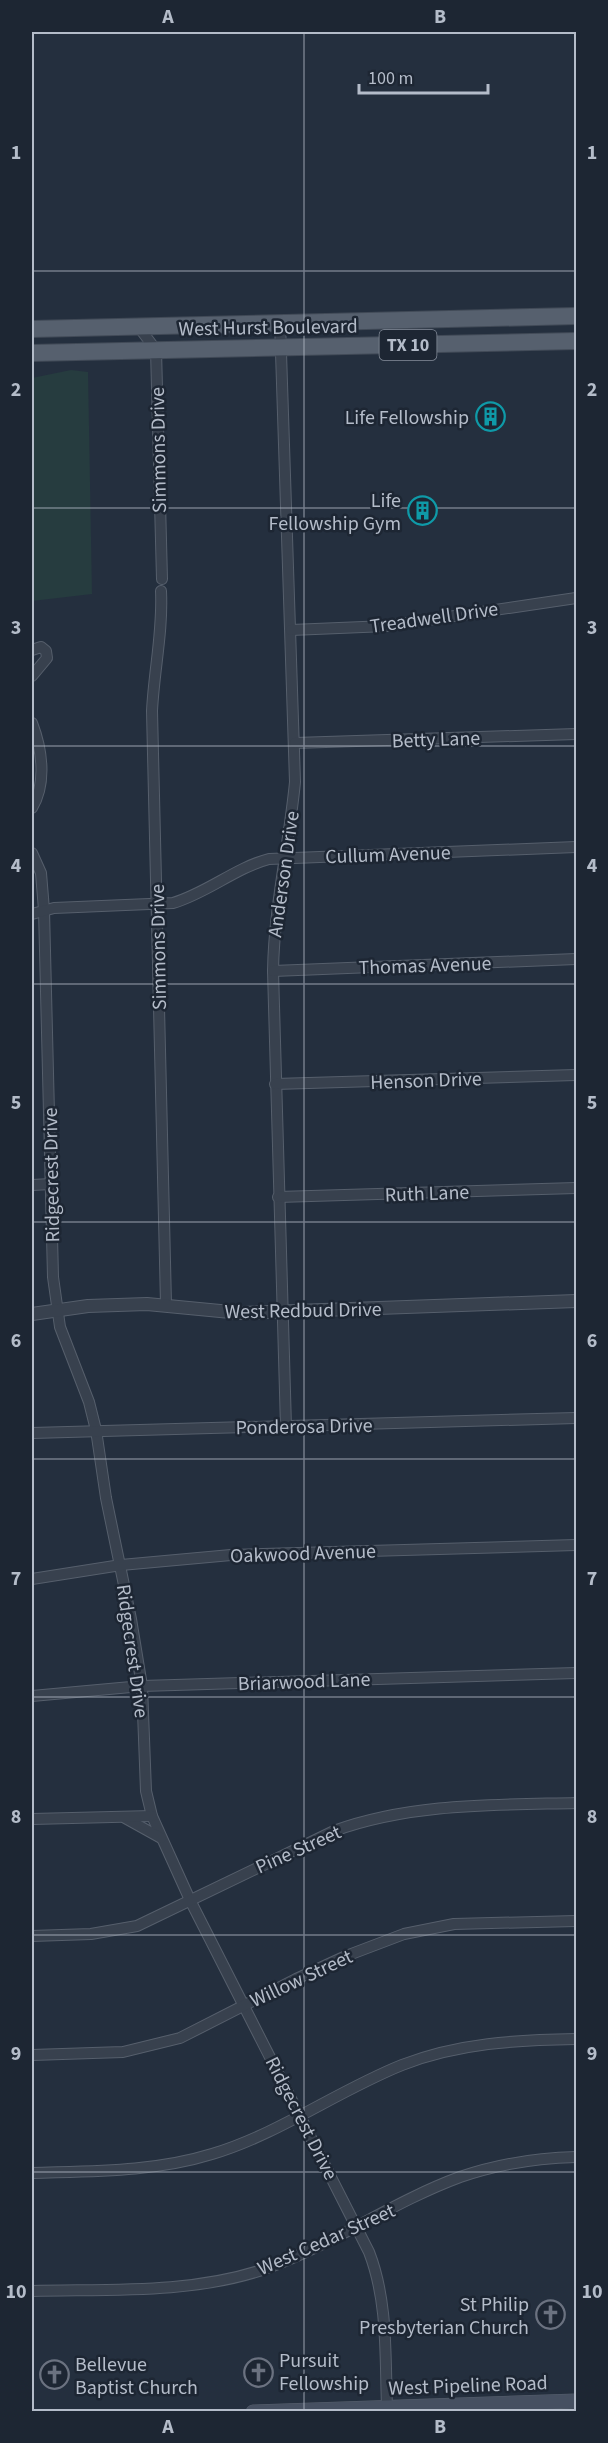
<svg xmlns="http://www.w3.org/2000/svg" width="608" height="2443" font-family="'Source Sans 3',sans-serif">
  <rect width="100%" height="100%" fill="#242f3e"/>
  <path fill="#263c3f" d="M71,370L88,372L92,594L32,601V378Z"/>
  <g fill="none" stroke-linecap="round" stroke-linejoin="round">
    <defs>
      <g id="minor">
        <path d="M280,322L295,782C289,845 274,907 273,971L286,1427"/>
        <path d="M138,326L156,350L162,579"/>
        <path d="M161,591C163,632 154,670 152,711L166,1304"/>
        <path d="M291,630L387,626L576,598"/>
        <path d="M32,650L41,647L46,651L47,658L32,676"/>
        <path d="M32,723C42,749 47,783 32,808"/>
        <path d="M295,743L576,734"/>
        <path d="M32,853L41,873L44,910L53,1277L60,1327L89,1402L96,1430L106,1498L131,1619L142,1686L146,1791L152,1816L190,1900L369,2252C388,2301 385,2355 387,2407"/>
        <path d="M32,914L54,908L173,903C207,893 235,868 269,859L576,847"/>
        <path d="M273,971L576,959"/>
        <path d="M275,1084L576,1075"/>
        <path d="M32,1185L51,1184"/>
        <path d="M278,1197L576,1188"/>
        <path d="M32,1433L576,1418"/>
        <path d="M32,1579L121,1565L231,1555L576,1545"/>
        <path d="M32,1696L142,1686L576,1673"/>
        <path d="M125,1818L161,1838"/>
        <path d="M32,1819L152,1816"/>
        <path d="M32,1936L91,1934L137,1926L334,1831C411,1803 495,1805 576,1803"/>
        <path d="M32,2055L123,2052L180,2038L296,1979L346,1956L404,1934L454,1924L576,1921"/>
        <path d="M32,2173C92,2171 154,2172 212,2154C279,2134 337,2091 402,2065C458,2043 517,2040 576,2039"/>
        <path d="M32,2291C108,2289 189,2294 262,2270C331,2246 392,2202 460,2177C498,2164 537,2158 576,2157"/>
      </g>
      <path id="tertiary" d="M32,1314L88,1306L147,1304L241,1313L576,1301"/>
      <path id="secondary" d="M253,2412L576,2401"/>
      <g id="primary">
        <path d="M32,329L576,316"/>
        <path d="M32,353L576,341"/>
      </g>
    </defs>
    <use href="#minor" stroke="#565f6c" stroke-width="12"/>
    <use href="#tertiary" stroke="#565f6c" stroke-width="14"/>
    <use href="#secondary" stroke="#565f6c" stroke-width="15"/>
    <use href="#primary" stroke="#414a57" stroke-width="18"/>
    <use href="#minor" stroke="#38414e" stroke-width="10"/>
    <use href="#tertiary" stroke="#38414e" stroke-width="12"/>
    <use href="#secondary" stroke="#465061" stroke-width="14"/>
    <use href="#primary" stroke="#56606e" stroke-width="16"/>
  </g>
  <path fill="none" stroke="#b4bcc9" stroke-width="1.5" stroke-opacity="0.55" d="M304,32V2412M32,271H576M32,508H576M32,746H576M32,984H576M32,1222H576M32,1459H576M32,1697H576M32,1935H576M32,2172H576"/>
  <defs>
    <symbol id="building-ring" viewBox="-11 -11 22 22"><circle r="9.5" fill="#1d2633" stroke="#0f9aa8" stroke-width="1.5"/><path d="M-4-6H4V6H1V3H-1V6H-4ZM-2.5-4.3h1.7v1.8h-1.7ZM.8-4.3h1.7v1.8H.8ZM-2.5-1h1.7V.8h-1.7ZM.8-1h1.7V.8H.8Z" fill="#0f9aa8"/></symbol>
    <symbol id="church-ring" viewBox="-11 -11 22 22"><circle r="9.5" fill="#1d2633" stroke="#6b7280" stroke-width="1.5"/><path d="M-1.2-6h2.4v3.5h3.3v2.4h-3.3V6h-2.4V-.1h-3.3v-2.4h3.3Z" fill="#6b7280"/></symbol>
  </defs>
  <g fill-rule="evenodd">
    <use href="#building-ring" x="474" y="400" width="33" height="33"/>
    <use href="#building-ring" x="406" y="494" width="33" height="33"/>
    <use href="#church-ring" x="534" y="2298" width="33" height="33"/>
    <use href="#church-ring" x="242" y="2356" width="33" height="33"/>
    <use href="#church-ring" x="38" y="2358" width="33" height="33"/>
  </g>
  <g text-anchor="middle" stroke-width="5" stroke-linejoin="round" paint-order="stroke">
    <rect fill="#1d2633" stroke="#878f9c" stroke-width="1.5" x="379.5" y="330" width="57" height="30" rx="4.5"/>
    <g font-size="18" font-weight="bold" fill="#b4bcc9">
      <text x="408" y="351">TX 10</text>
    </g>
    <g font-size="20" fill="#b4bcc9" stroke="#1d2633">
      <text transform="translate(268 327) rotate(-1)" y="7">West Hurst Boulevard</text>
      <text transform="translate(158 450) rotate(-91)" y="7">Simmons Drive</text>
      <text transform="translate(434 617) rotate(-8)" y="7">Treadwell Drive</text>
      <text transform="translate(436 739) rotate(-2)" y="7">Betty Lane</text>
      <text transform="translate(388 854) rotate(-2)" y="7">Cullum Avenue</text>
      <text transform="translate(283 874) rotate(-82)" y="7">Anderson Drive</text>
      <text transform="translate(158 947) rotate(-91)" y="7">Simmons Drive</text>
      <text transform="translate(425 965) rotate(-2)" y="7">Thomas Avenue</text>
      <text transform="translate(426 1080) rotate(-2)" y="7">Henson Drive</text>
      <text transform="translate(51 1175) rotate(-91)" y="7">Ridgecrest Drive</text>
      <text transform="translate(427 1193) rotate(-2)" y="7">Ruth Lane</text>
      <text transform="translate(303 1310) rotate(-1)" y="7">West Redbud Drive</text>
      <text transform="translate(304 1426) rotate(-1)" y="7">Ponderosa Drive</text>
      <text transform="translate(303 1553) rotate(-2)" y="7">Oakwood Avenue</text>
      <text transform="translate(133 1651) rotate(82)" y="7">Ridgecrest Drive</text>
      <text transform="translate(304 1681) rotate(-2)" y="7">Briarwood Lane</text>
      <text transform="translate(298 1849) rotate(-24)" y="7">Pine Street</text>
      <text transform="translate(301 1978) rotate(-25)" y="7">Willow Street</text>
      <text transform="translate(302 2118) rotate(63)" y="7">Ridgecrest Drive</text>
      <text transform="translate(326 2239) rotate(-24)" y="7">West Cedar Street</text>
      <text transform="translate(468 2385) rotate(-2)" y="7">West Pipeline Road</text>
    </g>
    <g font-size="20" fill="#b4bcc9" stroke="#1d2633" text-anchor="end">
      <text x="469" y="424">Life Fellowship</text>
      <text x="401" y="507">Life<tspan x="401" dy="23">Fellowship Gym</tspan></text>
      <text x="529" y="2311">St Philip<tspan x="529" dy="23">Presbyterian Church</tspan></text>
      <text x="279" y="2367" text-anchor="start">Pursuit<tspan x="279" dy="23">Fellowship</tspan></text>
      <text x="75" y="2371" text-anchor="start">Bellevue<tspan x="75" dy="23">Baptist Church</tspan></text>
    </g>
  </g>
  <rect width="608" height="2443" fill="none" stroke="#1d2633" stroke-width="66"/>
  <path d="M359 84v9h129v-9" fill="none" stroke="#b4bcc9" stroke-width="3"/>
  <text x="368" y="84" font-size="18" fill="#b4bcc9" stroke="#1d2633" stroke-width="4.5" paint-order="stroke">100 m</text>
  <rect x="33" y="33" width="542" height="2377" fill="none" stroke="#b4bcc9" stroke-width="2"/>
  <g font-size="20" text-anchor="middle" font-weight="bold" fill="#b4bcc9">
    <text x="168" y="23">A</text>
    <text x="440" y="23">B</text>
    <text x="16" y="159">1</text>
    <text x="592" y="159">1</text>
    <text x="16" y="396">2</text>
    <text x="592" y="396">2</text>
    <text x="16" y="634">3</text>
    <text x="592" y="634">3</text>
    <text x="16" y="872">4</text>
    <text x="592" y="872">4</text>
    <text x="16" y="1109">5</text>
    <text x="592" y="1109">5</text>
    <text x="16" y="1347">6</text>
    <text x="592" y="1347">6</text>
    <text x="16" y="1585">7</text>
    <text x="592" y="1585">7</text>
    <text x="16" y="1823">8</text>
    <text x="592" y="1823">8</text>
    <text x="16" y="2060">9</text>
    <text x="592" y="2060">9</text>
    <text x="16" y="2298">10</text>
    <text x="592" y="2298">10</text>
    <text x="168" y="2433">A</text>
    <text x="440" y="2433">B</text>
  </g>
</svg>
